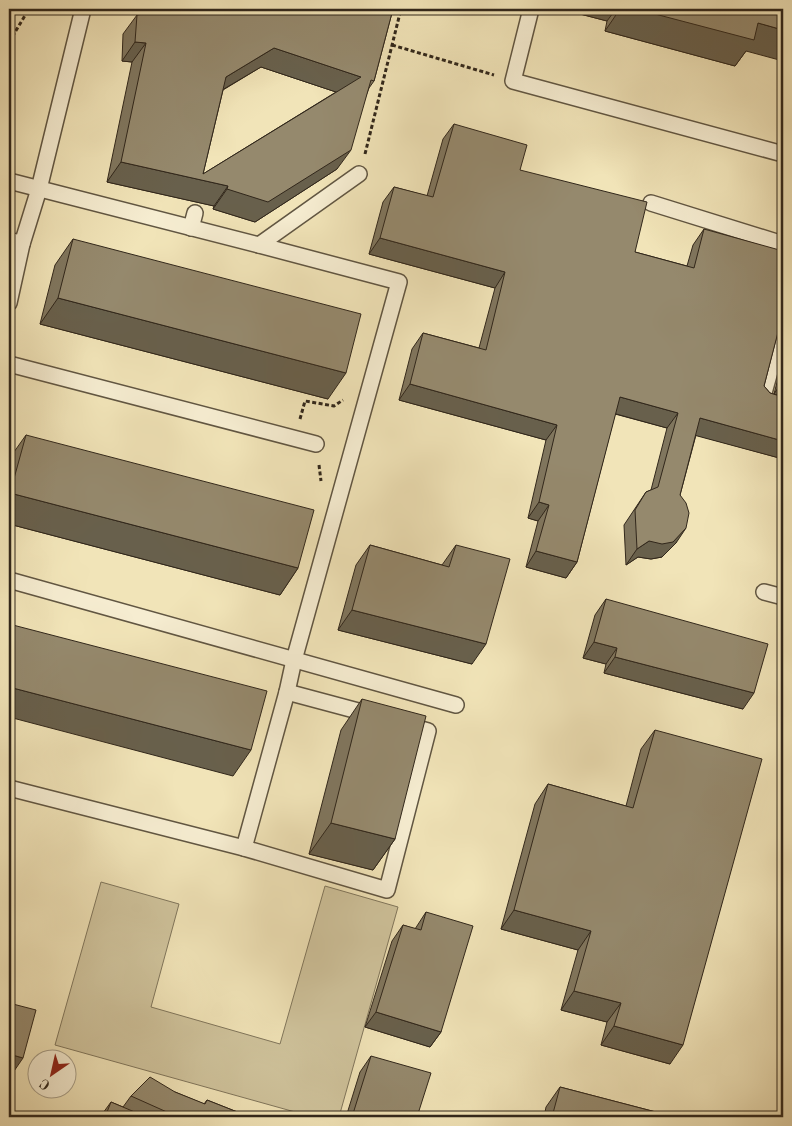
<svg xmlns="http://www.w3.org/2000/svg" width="792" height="1126" font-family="'Old Standard TT',serif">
  <rect width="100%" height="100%" fill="#f1e4b8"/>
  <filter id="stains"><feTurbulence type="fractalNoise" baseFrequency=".004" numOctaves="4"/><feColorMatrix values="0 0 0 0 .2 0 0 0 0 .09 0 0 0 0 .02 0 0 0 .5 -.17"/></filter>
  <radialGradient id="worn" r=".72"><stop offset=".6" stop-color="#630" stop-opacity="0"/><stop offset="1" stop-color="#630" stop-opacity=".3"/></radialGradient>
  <path fill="#d0c49d" stroke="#80765c" d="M101,882L179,904L151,1007L280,1044L325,886L398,907L339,1117H313L55,1045Z"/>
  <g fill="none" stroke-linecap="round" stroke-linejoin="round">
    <defs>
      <g id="lane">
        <path d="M531,9L513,81L783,154"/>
        <path d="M9,181L259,245L359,174"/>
        <path d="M651,203L783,244"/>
        <path d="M191,228L195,213"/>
        <path d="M9,240L22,244L9,303"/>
        <path d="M22,244L39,189L83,9"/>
        <path d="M259,245L399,282L294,660L287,692L373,715"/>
        <path d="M783,325L762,400L783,406"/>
        <path d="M9,364L316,444"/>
        <path d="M9,580L456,705"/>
        <path d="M764,592L783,597"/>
        <path d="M287,692L244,848L387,890L428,731L403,724"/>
        <path d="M9,788L244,848"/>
      </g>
    </defs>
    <use href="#lane" stroke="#615642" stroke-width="18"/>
    <g stroke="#31271b" stroke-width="3" stroke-dasharray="4 2.5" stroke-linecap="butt">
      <path d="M9,42L29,9"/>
      <path d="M392,45L494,75"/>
      <path d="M365,154L401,9"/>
      <path d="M300,419L305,401L334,406L343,400"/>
      <path d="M319,465L321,481"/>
    </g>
    <use href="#lane" stroke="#f6edd1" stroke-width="15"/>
  </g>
  <g fill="#80765e" stroke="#31271b" fill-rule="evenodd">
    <path d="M147,9H393L374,81L369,88L337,169L255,222L213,209L214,206L107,182L132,62L122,61L123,34L137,15L146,14ZM261,67L336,92L203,174L223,90Z"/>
    <path d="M561,9H783L746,51L735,66L605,31L607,21Z"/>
    <path d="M454,124L635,252L687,266L693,245L704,229L782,316L764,386L770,393L782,397L774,394L783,359V459L696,435L680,495L676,543L662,557L651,559L638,557L626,565L624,525L646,492L651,490L667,428L615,414L577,562L566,578L526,567L538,521L528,518L546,440L399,400L412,349L423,333L479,348L495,288L369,254L383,202L394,187L427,196L443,139Z"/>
    <path d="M73,239L328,399L40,324L55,265Z"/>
    <path d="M26,435L298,568L280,595L9,524V459Z"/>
    <path d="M370,545L442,565L456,545L472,664L338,630L356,565Z"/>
    <path d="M606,599L743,709L604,673L606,664L583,658L595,615Z"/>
    <path d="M362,699L395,839L373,870L309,854L341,730Z"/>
    <path d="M655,730L670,1064L601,1045L607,1022L561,1010L578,950L501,929L535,804L548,784L626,806L641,749Z"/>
    <path d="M426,912L441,1032L430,1047L365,1027L392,941L403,925L415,929Z"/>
    <path d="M371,1056L417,1117H346L360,1072Z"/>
    <path d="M560,1087L675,1117H544L546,1107Z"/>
    <path d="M175,1092L204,1104L207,1100L250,1117H100L111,1102L123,1107L131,1096Z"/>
  </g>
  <g fill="#68604c" stroke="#31271b">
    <path d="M561,9H616L607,21Z"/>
    <path d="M620,9H636L758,23L783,30V61L746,51L735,66L605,31Z"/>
    <path d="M135,42L146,43L132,62L122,61Z"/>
    <path d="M274,48L361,77L348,96L261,67L212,96L226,77Z"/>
    <path d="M351,150L337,169L255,222L213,209L227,189Z"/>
    <path d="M121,162L228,186L214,206L107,182Z"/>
    <path d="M380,238L505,272L495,288L369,254Z"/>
    <path d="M58,298L346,373L328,399L40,324Z"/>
    <path d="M783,380V397L774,394Z"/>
    <path d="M410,384L557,425L546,440L399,400Z"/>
    <path d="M620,397L678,413L667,428L609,412Z"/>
    <path d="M700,418L783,441V459L690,434Z"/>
    <path d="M10,493L298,568L280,595L9,524V496Z"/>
    <path d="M539,502L549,505L538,521L528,518Z"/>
    <path d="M686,528L676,543L662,557L651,559L638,557L626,565L637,549L649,541Z"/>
    <path d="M536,551L577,562L566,578L526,567Z"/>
    <path d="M352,610L486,644L472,664L338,630Z"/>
    <path d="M594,642L617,648L606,664L583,658Z"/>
    <path d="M615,657L754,693L743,709L604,673Z"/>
    <path d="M9,687L251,750L233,776L9,717Z"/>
    <path d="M331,823L395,839L373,870L309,854Z"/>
    <path d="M514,910L591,931L578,950L501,929Z"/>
    <path d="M574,991L621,1003L607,1022L561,1010Z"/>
    <path d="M376,1012L441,1032L430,1047L365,1027Z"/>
    <path d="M614,1026L683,1045L670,1064L601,1045Z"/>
    <path d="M9,1054L23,1058L12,1074L9,1073Z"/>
  </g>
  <g fill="#95896d" stroke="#31271b" fill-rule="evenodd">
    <path d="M157,9H393L374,81L371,80L351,150L268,202L227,189L228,186L121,162L146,43L135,42L137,15L156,12ZM274,48L361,77L203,174L226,77Z"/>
    <path d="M636,9H783V30L758,23L754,40Z"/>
    <path d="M454,124L527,145L520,170L647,202L635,252L694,268L704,229L783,251V313L764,386L770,393L783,397V441L700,418L680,495L686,503L689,513L686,528L673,542L662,544L649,541L637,549L635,510L646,492L658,487L678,413L620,397L577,562L536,551L549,505L539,502L557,425L410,384L423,333L486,350L505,272L380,238L394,187L433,197Z"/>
    <path d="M73,239L361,314L346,373L58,298Z"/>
    <path d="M26,435L314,510L298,568L10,493Z"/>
    <path d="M370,545L449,567L456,545L510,559L486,644L352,610Z"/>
    <path d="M606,599L768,644L754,693L615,657L617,648L594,642Z"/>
    <path d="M9,624L267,691L251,750L9,687Z"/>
    <path d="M362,699L426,716L395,839L331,823Z"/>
    <path d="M655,730L762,759L683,1045L614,1026L621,1003L574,991L591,931L514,910L548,784L633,808Z"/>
    <path d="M426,912L473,926L441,1032L376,1012L403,925L421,930Z"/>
    <path d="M9,1003L36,1010L23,1058L9,1054Z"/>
    <path d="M371,1056L431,1073L417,1117H352Z"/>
    <path d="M150,1077L175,1092L205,1104L207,1100L250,1117H178L131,1096Z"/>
    <path d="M560,1087L675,1117H552Z"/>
    <path d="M111,1102L137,1113L132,1117H105Z"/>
  </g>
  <rect width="792" height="1126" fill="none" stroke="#f1e4b8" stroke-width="30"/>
  <rect x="10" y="10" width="772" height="1106" fill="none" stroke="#31271b" stroke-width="2.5"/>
  <rect x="15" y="15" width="762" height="1096" fill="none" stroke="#31271b"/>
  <g transform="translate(52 1074) rotate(214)"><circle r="24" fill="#f6edd1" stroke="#a79e88"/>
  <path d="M0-4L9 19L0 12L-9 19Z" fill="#8f2418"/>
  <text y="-8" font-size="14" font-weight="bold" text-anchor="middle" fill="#31271b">С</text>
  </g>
  <rect width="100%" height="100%" filter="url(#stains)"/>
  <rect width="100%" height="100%" fill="url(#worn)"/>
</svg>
